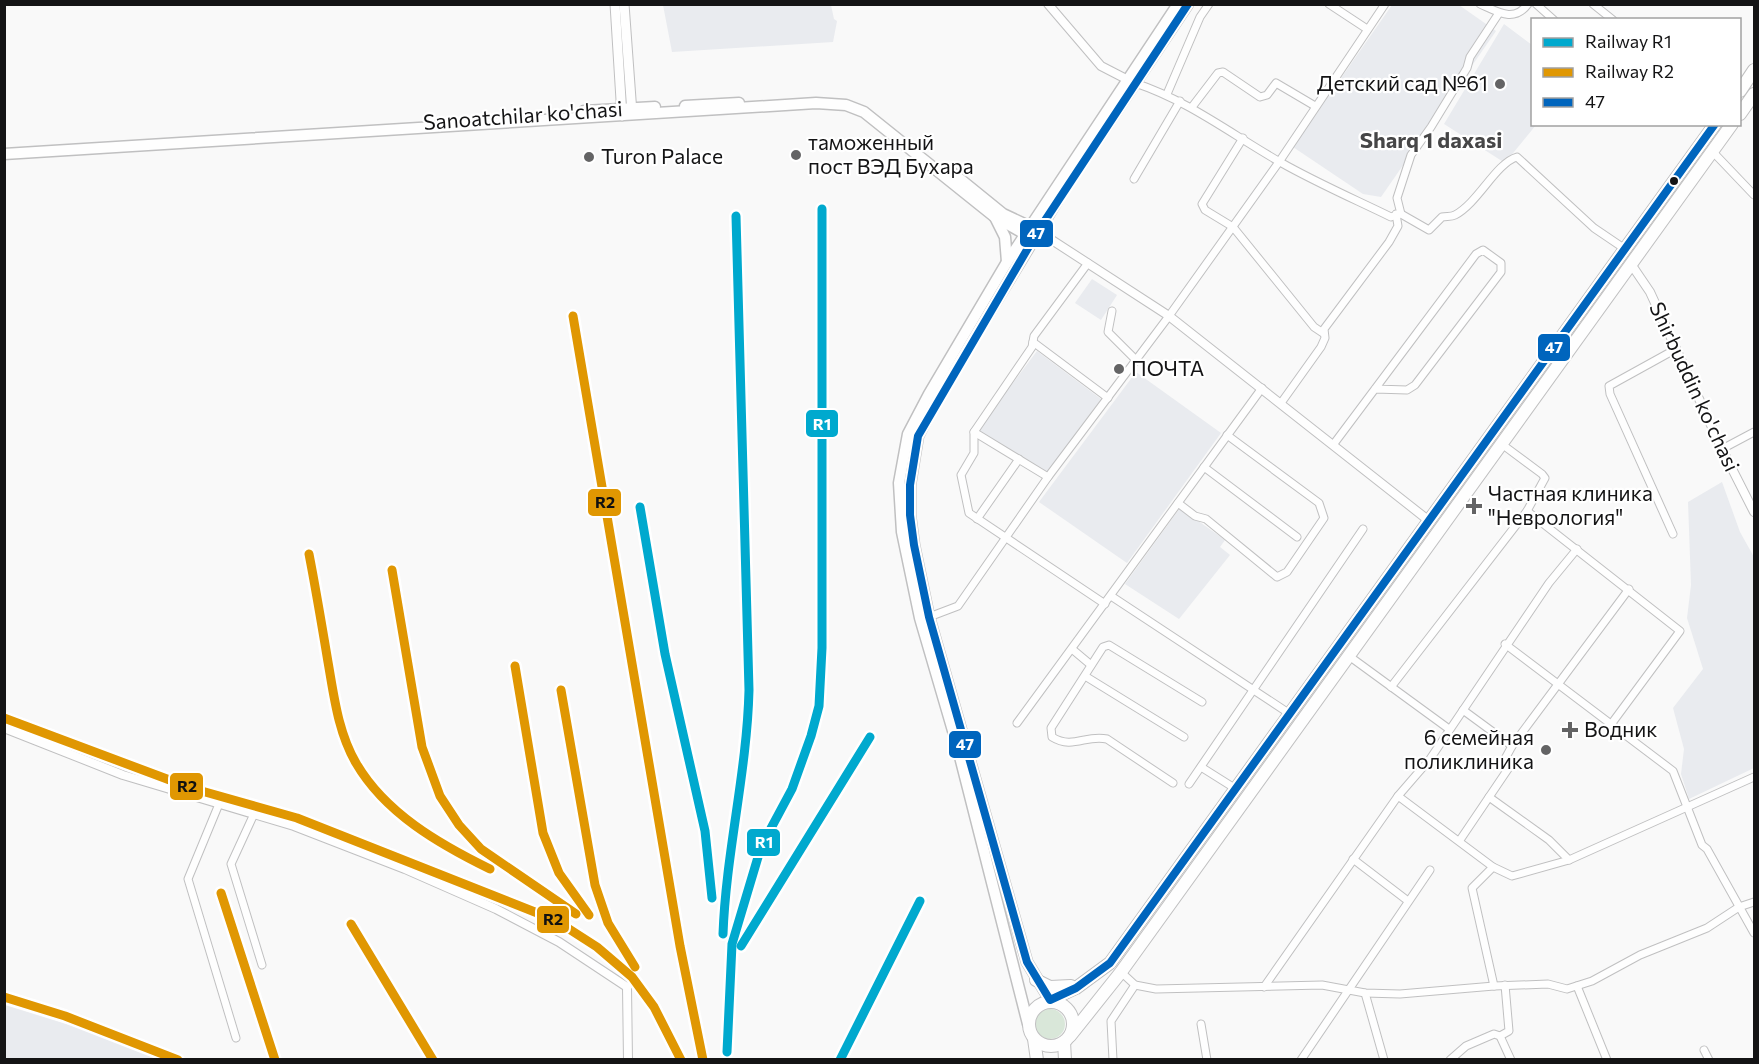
<svg xmlns="http://www.w3.org/2000/svg" width="1759" height="1064" font-family="Commissioner,sans-serif">
  <rect width="100%" height="100%" fill="#f9f9f9"/>
  <g fill="#e9ebef">
    <path d="M663,5H831L834,19L837,21L833,42L672,52Z"/>
    <path d="M1392,5H1459L1496,31L1381,197L1363,194L1293,147Z"/>
    <path d="M1504,24L1532,45V124L1536,125L1505,163L1444,124Z"/>
    <path d="M1092,279L1117,295L1101,320L1075,303Z"/>
    <path d="M1037,351L1101,399L1050,470L1044,473L976,432Z"/>
    <path d="M1136,372L1221,433L1127,563L1039,502Z"/>
    <path d="M1722,482L1740,532L1754,557V768L1689,799L1681,774L1684,749L1673,708L1703,669L1687,618L1691,585L1688,502Z"/>
    <path d="M1180,508L1225,540L1220,547L1230,555L1179,619L1125,584Z"/>
    <path d="M5,1005L82,1029L158,1059H5Z"/>
  </g>
  <circle fill="#d9e7d9" cx="1050" cy="1024" r="15"/>
  <g fill="none" stroke-linecap="round" stroke-linejoin="round">
    <defs>
      <g id="minor">
        <path d="M1329,4L1367,29"/>
        <path d="M1480,4C1498,12 1514,23 1528,4"/>
        <path d="M1536,4L1554,20"/>
        <path d="M1593,4L1613,20"/>
        <path d="M1135,83C1189,101 1231,134 1280,162C1315,182 1354,199 1391,217L1401,214L1429,230L1442,217C1447,216 1451,217 1455,215C1478,203 1496,163 1517,157L1594,228L1625,249"/>
        <path d="M1167,94L1200,17L1209,4"/>
        <path d="M1192,107L1218,73L1223,72L1260,97L1267,95L1276,83L1315,106"/>
        <path d="M1243,138L1202,204L1205,210L1233,227L1314,327L1323,333"/>
        <path d="M1712,151L1754,195"/>
        <path d="M1134,179L1180,101"/>
        <path d="M1401,214L1397,198L1411,155L1431,127L1467,68L1470,57L1499,13"/>
        <path d="M1088,263L1034,336L1032,347L974,432V453L961,475L969,513L1105,604"/>
        <path d="M1112,311L1108,332L1136,360"/>
        <path d="M1033,342L1108,398"/>
        <path d="M1281,403L1321,347L1325,338L1324,329L1389,242L1398,226L1396,214"/>
        <path d="M974,432L1048,477"/>
        <path d="M1333,445L1476,254L1483,250L1501,263V272L1415,385L1407,390L1375,389"/>
        <path d="M1722,449L1754,432"/>
        <path d="M1204,467L1297,537"/>
        <path d="M1178,503L1195,516L1206,519L1277,577L1287,572L1324,518L1319,503L1227,435"/>
        <path d="M1527,511L1680,631L1612,723"/>
        <path d="M977,519L1019,459"/>
        <path d="M1673,534L1610,394L1609,386L1676,349"/>
        <path d="M1111,596L1290,714"/>
        <path d="M929,617L958,606L1048,477L1169,316L1279,162L1385,4"/>
        <path d="M1505,644L1673,771L1702,845L1707,849L1754,933"/>
        <path d="M1072,649L1091,665"/>
        <path d="M1349,656L1449,729"/>
        <path d="M1085,676L1184,737"/>
        <path d="M1391,687L1527,511L1545,478L1542,474L1507,448"/>
        <path d="M1463,710L1512,746"/>
        <path d="M1017,723L1262,388"/>
        <path d="M1201,767L1236,789"/>
        <path d="M1173,783L1107,739C1086,734 1073,750 1052,737L1051,728L1103,647L1109,645L1202,702"/>
        <path d="M1189,784L1363,529"/>
        <path d="M1398,796L1493,867L1472,888L1494,986"/>
        <path d="M1489,797L1549,840L1569,860"/>
        <path d="M219,804L188,879L236,1038"/>
        <path d="M254,814L231,864L262,965"/>
        <path d="M1460,840L1508,769L1506,757L1512,746L1629,589"/>
        <path d="M1353,859L1408,901"/>
        <path d="M1493,867L1512,876L1569,860L1754,777"/>
        <path d="M1121,972L1135,985L1156,989L1322,985L1365,993L1400,994L1494,986L1548,984L1567,989L1592,981L1640,955L1707,928L1739,907L1754,902"/>
        <path d="M1505,985L1509,1031L1500,1036L1511,1060"/>
        <path d="M1577,986L1607,1060"/>
        <path d="M1264,987L1398,796L1430,759L1549,583L1577,549"/>
        <path d="M1365,993L1384,1060"/>
        <path d="M1201,1024L1207,1060"/>
        <path d="M1704,1050L1709,1060"/>
        <path d="M1113,1060L1111,1021L1135,985"/>
        <path d="M1301,1060L1430,870"/>
        <path d="M1450,1060L1466,1046L1494,1034L1500,1036"/>
      </g>
      <g id="tertiary">
        <path d="M1048,4L1101,66L1132,82"/>
        <path d="M1038,231L1169,316L1428,520"/>
        <path d="M1631,264L1650,292L1722,449L1754,512"/>
        <path d="M4,728L123,775L294,826L405,869L496,909L559,942L627,987L628,1060"/>
      </g>
      <g id="secondary">
        <path d="M615,4L622,116"/>
        <path d="M624,4L632,113"/>
      </g>
      <g id="primary">
        <path d="M685,106L739,103"/>
        <path d="M584,111L655,107"/>
        <path d="M4,154L816,103L846,105L864,112L995,217L1025,234L1030,233"/>
        <path d="M950,171L1003,214L1035,229"/>
        <path d="M1067,185L1188,4"/>
        <path d="M995,217L1005,237L1007,262"/>
        <path d="M1050,1000L1027,962L929,617L914,545L910,515V485L918,436L938,397L1057,201"/>
        <path d="M1028,1024L956,741L920,618L902,532L899,483L908,434L929,394L1007,262L1178,4"/>
      </g>
      <g id="trunk">
        <path d="M1740,91L1754,70"/>
        <path d="M1740,114L1754,94"/>
        <path d="M1036,980L1050,987L1071,986"/>
        <path d="M1050,1000L1076,988L1110,963L1715,124"/>
        <circle cx="1051" cy="1024" r="22"/>
        <path d="M1070,1036L1121,972L1732,124"/>
        <path d="M1034,1039L1037,1060"/>
        <path d="M1064,1042L1065,1060"/>
      </g>
    </defs>
    <use href="#minor" stroke="#c0c0c1" stroke-width="9"/>
    <use href="#tertiary" stroke="#c0c0c1" stroke-width="10"/>
    <use href="#secondary" stroke="#c0c0c1" stroke-width="11"/>
    <use href="#primary" stroke="#c0c0c1" stroke-width="13"/>
    <use href="#trunk" stroke="#c0c0c1" stroke-width="14"/>
    <use href="#minor" stroke="#fefefe" stroke-width="7"/>
    <use href="#tertiary" stroke="#fefefe" stroke-width="8"/>
    <use href="#secondary" stroke="#fefefe" stroke-width="9"/>
    <use href="#primary" stroke="#fefefe" stroke-width="10"/>
    <use href="#trunk" stroke="#fefefe" stroke-width="12"/>
    <defs>
      <path id="bus-1" d="M1188,4L1038,231L918,436L910,485V515L914,545L929,617L1027,962L1050,1000L1076,988L1110,963L1715,124"/>
    </defs>
    <use href="#bus-1" stroke="#fff" stroke-width="12"/>
    <use href="#bus-1" stroke="#0065bd" stroke-width="8"/>
    <defs>
      <g id="rail-1">
        <path d="M640,507L665,654L705,831L712,898"/>
        <path d="M723,934C726,852 747,772 749,690L736,216"/>
        <path d="M741,946L870,737"/>
        <path d="M727,1052L732,944L761,847L792,789L811,736L819,706L822,648V209"/>
        <path d="M840,1060L920,901"/>
      </g>
      <g id="rail-2">
        <path d="M573,316L680,946L703,1060"/>
        <path d="M309,554C316,590 322,626 328,662C334,696 338,732 356,763C385,813 439,844 490,869"/>
        <path d="M392,570L422,747L440,796L459,825L481,849L576,914"/>
        <path d="M515,666L543,833L559,873L589,915"/>
        <path d="M561,690L595,885L608,923L635,967"/>
        <path d="M4,718L191,788L297,818L555,920L597,947L632,977L654,1007L681,1060"/>
        <path d="M221,893L275,1060"/>
        <path d="M351,924L433,1060"/>
        <path d="M4,997L65,1016L178,1060"/>
      </g>
    </defs>
    <use href="#rail-1" stroke="#fff" stroke-width="14"/>
    <use href="#rail-2" stroke="#fff" stroke-width="14"/>
    <use href="#rail-1" stroke="#00a9ce" stroke-width="9"/>
    <use href="#rail-2" stroke="#e09702" stroke-width="9"/>
  </g>
  <g fill="#646465" stroke="#fff" stroke-width="2">
    <circle cx="1500" cy="84" r="6"/>
    <circle cx="796" cy="155" r="6"/>
    <circle cx="589" cy="157" r="6"/>
    <circle cx="1119" cy="369" r="6"/>
    <path d="M1471 497h6v6h6v6h-6v6h-6v-6h-6v-6h6z"/>
    <path d="M1567 721h6v6h6v6h-6v6h-6v-6h-6v-6h6z"/>
    <circle cx="1546" cy="750" r="6"/>
  </g>
  <circle fill="#141415" stroke="#fff" stroke-width="2" cx="1674" cy="181" r="5"/>
  <g text-anchor="middle" stroke-width="4.5" stroke-linejoin="round" paint-order="stroke">
    <g font-size="21" fill="#141415" stroke="#fff" text-anchor="start">
      <text x="1488" y="91" text-anchor="end">Детский сад №61</text>
      <text x="808" y="150">таможенный<tspan x="808" dy="24">пост ВЭД Бухара</tspan></text>
      <text x="601" y="164">Turon Palace</text>
      <text x="1131" y="376">ПОЧТА</text>
      <text x="1488" y="501">Частная клиника<tspan x="1488" dy="24">"Неврология"</tspan></text>
      <text x="1584" y="737">Водник</text>
      <text x="1534" y="745" text-anchor="end">6 семейная<tspan x="1534" dy="24">поликлиника</tspan></text>
    </g>
    <g font-size="21" fill="#141415" stroke="#fff">
      <text transform="translate(523 116) rotate(-4)" y="7">Sanoatchilar ko'chasi</text>
      <text transform="translate(1694 387) rotate(65)" y="7">Shirbuddin ko'chasi</text>
    </g>
    <g font-size="22" font-weight="bold" fill="#464647" stroke="#fff">
      <text x="1431" y="148">Sharq 1 daxasi</text>
    </g>
  </g>
  <g stroke="#fff" stroke-width="2">
    <rect x="1019" y="219" width="35" height="29" rx="6" fill="#0065bd"/>
    <rect x="1537" y="333" width="34" height="29" rx="6" fill="#0065bd"/>
    <rect x="805" y="409" width="34" height="29" rx="6" fill="#00a9ce"/>
    <rect x="587" y="488" width="35" height="29" rx="6" fill="#e09702"/>
    <rect x="948" y="730" width="34" height="29" rx="6" fill="#0065bd"/>
    <rect x="169" y="772" width="35" height="29" rx="6" fill="#e09702"/>
    <rect x="746" y="828" width="35" height="29" rx="6" fill="#00a9ce"/>
    <rect x="536" y="905" width="34" height="29" rx="6" fill="#e09702"/>
  </g>
  <g font-size="16" text-anchor="middle" font-weight="bold" fill="#fff">
    <text x="1036" y="239">47</text>
    <text x="1554" y="353">47</text>
    <text x="822" y="430">R1</text>
    <text x="965" y="750">47</text>
    <text x="764" y="848">R1</text>
  </g>
  <g font-size="16" text-anchor="middle" font-weight="bold" fill="#111">
    <text x="605" y="508">R2</text>
    <text x="187" y="792">R2</text>
    <text x="553" y="925">R2</text>
  </g>
  <rect width="1759" height="1064" fill="none" stroke="#141415" stroke-width="12"/>
  <rect x="1531" y="18" width="210" height="108" fill="#ffffff" stroke="#a1a1a1" stroke-width="1.5"/>
  <rect x="1543" y="38" width="30" height="9" fill="#00a9ce" stroke="#a1a1a1" stroke-width="1.5"/>
  <text x="1585" y="48" font-size="18" fill="#141415">Railway R1</text>
  <rect x="1543" y="68" width="30" height="9" fill="#e09702" stroke="#a1a1a1" stroke-width="1.5"/>
  <text x="1585" y="78" font-size="18" fill="#141415">Railway R2</text>
  <rect x="1543" y="98" width="30" height="9" fill="#0065bd" stroke="#a1a1a1" stroke-width="1.5"/>
  <text x="1585" y="108" font-size="18" fill="#141415">47</text>
</svg>
